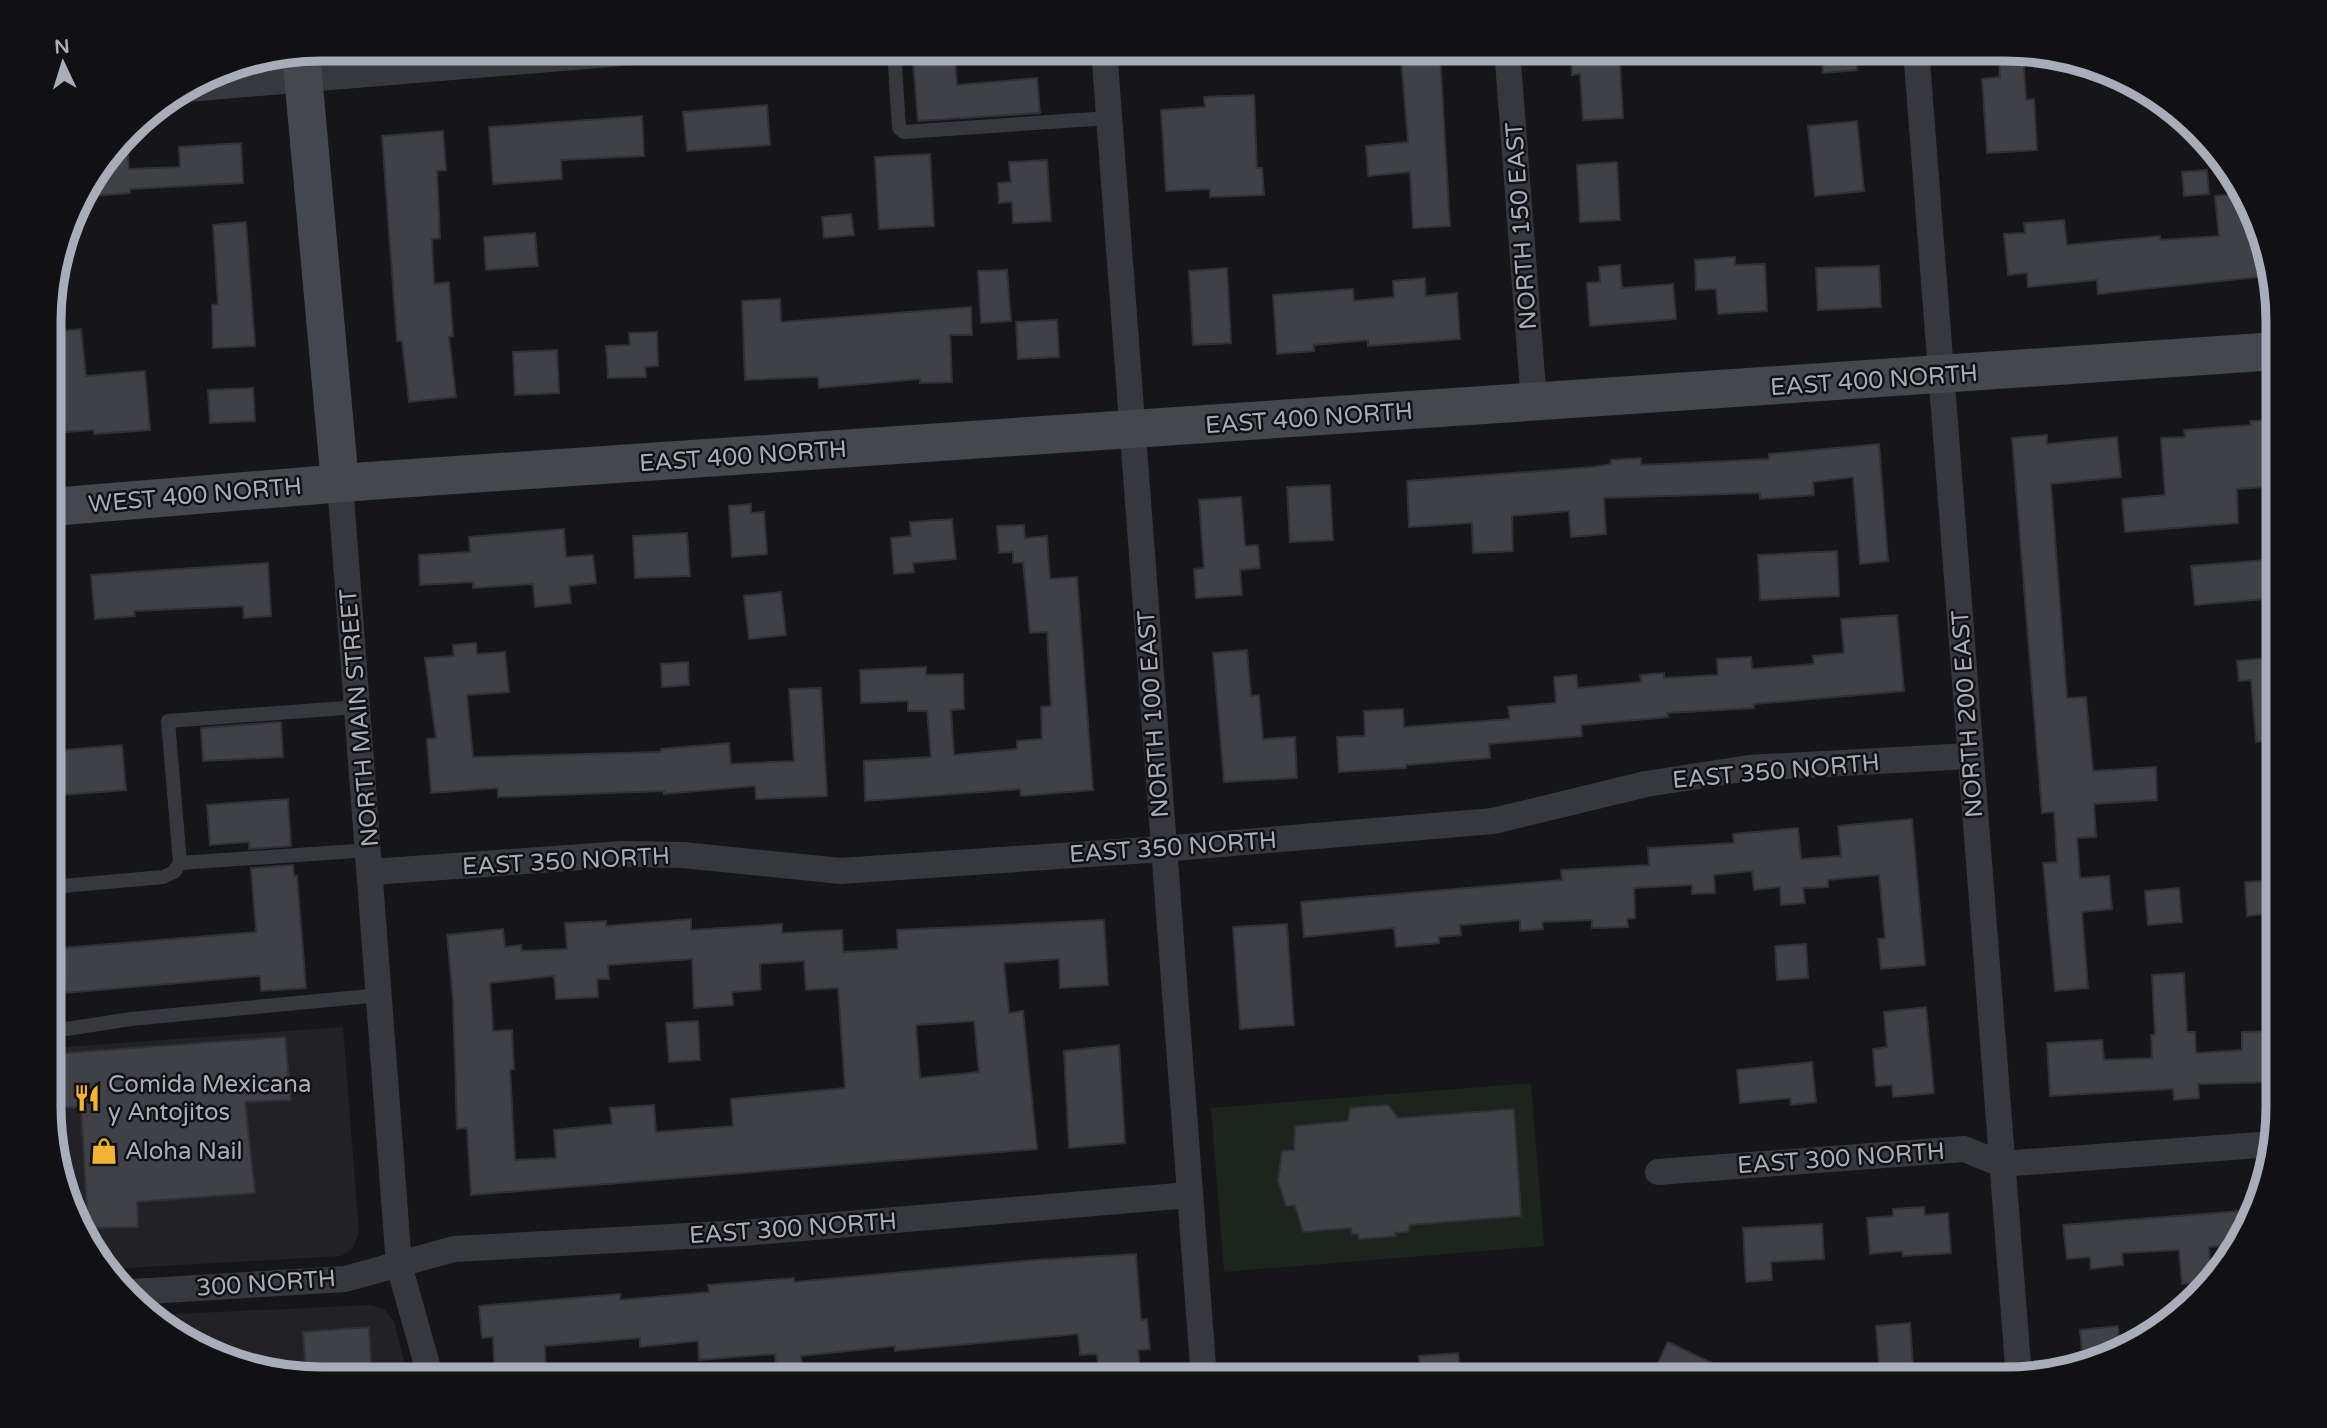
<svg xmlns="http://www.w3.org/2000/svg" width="2327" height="1428" font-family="'Varela Round',sans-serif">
  <rect width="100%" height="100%" fill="#161619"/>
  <g fill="#222226">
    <path d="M343,1027L359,1233L352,1249L341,1256L110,1269L86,1243L51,1141V1048Z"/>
    <path d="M371,1305L385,1310L395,1324L408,1379H322L235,1365L171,1333L154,1315Z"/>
  </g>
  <path fill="#1c241d" d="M1531,1083L1544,1246L1224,1272L1211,1108Z"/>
  <g fill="#404146" stroke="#303035" stroke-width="2" fill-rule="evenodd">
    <path d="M912,49H954L957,85L1037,78L1040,113L918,121Z"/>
    <path d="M1619,49L1623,118L1583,120L1580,74L1572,75L1571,50Z"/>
    <path d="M1821,49H1856L1857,70L1823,73Z"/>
    <path d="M1998,49L2023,52L2026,100L2034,99L2037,150L1987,153L1982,79L2000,77Z"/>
    <path d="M1440,55L1450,226L1413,228L1410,172L1368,176L1366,146L1408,142L1401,58Z"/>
    <path d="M1254,95L1257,168H1262L1264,195L1210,197V189L1166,191L1161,110L1205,107L1204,97Z"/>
    <path d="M767,105L770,145L687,151L683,112Z"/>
    <path d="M642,116L644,156L561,160L562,179L493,184L489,127Z"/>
    <path d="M1857,121L1864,191L1815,196L1808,126Z"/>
    <path d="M443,131L446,170L437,171L440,238L432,239L434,284L449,282L453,336L449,337L456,397L409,402L402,341H397L382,136Z"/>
    <path d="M241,143L243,183L130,189V193L81,197L113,155L128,154L129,169L180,167L179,147Z"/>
    <path d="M930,154L934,226L879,229L875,157Z"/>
    <path d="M1047,160L1051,221L1013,223L1012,202L999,203L998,183L1011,182L1009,162Z"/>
    <path d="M1617,162L1620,220L1580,222L1577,165Z"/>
    <path d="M2207,170L2209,194L2184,196L2182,172Z"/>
    <path d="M2244,193L2269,276L2098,294L2097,280L2028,287L2027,273L2008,275L2004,234L2025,233L2024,223L2064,220L2067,245L2160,236V240L2219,236L2215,196Z"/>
    <path d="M851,214L854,235L824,238L822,217Z"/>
    <path d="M246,222L255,346L213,348L212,305L218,304L213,225Z"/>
    <path d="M535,233L538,266L486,270L484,237Z"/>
    <path d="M1735,257V265L1765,264L1767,311L1718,314L1716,289L1696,290L1695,260Z"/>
    <path d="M1620,265L1622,288L1673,284L1676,319L1590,326L1587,283L1600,282L1599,267Z"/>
    <path d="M1879,266L1881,307L1818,310L1816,268Z"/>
    <path d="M1227,268L1231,343L1193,345L1189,271Z"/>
    <path d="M1007,270L1011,321L981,323L978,271Z"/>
    <path d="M1425,278L1426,296L1457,293L1460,339L1368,346V340L1314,345V351L1277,354L1273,295L1353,289L1354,301L1394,297L1393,281Z"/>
    <path d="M780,299L781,322L971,307L972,335H950L952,382L920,383V379L819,388L818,377L745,380L742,301Z"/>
    <path d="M1057,320L1059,357L1018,359L1016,322Z"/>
    <path d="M81,329L86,376L145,371L150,430L94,434V430L51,433V332Z"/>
    <path d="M657,332L658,366L645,367L646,377L608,378L606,346L630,345L629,333Z"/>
    <path d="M557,350L559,393L515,395L513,352Z"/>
    <path d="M253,388L255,421L210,423L208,390Z"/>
    <path d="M2277,420V486L2237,489L2238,523L2125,532L2122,499L2165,495L2161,438L2185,437L2184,430L2251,425L2250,421Z"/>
    <path d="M2047,435V444L2117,437L2121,477L2051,484L2067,698L2086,697L2093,771L2156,767L2157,800L2094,804L2096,837L2077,838L2080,878L2109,876L2112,909L2082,912L2088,988L2055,991L2043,863L2057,862L2054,812L2042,813L2012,438Z"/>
    <path d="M1879,444L1888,561L1860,564L1853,477L1813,482L1814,495L1760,499V493L1604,498L1606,534L1571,537L1569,511L1512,516L1513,551L1473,553L1472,523L1409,527L1407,481L1593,467L1611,464V460L1641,458V465L1769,459V454Z"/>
    <path d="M1330,485L1333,540L1290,542L1287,487Z"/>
    <path d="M1241,497L1245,546L1258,545L1260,568L1240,570L1242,595L1196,598L1194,569L1204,568L1199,500Z"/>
    <path d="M751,504V513L764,512L767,554L732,557L729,506Z"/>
    <path d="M952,519L956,559L913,563L914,572L894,574L891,538L911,536L910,522Z"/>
    <path d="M1024,525L1025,538L1047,536L1050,579L1077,577L1093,790L1021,796L1020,789L865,801L864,761L931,757L927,711H908V701L861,703L860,670L926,667V675L963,674L964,709L951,710L954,755L1017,749V741L1042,739L1041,707L1051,706L1047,632L1030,633L1023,562L1013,563V552L999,553L997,526Z"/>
    <path d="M564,529L566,557L593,555L596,583L569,586L571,603L535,607L533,584L473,588V582L420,585L419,555L470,552L469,537Z"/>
    <path d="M687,533L690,576L635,578L633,536Z"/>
    <path d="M1837,551L1839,596L1760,600L1758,555Z"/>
    <path d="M2277,559V598L2195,605L2191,566Z"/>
    <path d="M268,563L271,616L244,618L243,606L134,611L135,616L95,619L91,575Z"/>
    <path d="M781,592L786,635L749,639L744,596Z"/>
    <path d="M1897,615L1904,691L1754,704V708L1667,713L1668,717L1581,725L1582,736L1489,744L1490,758L1406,765V768L1339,772L1337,737L1365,736L1364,711L1403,709L1404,727L1510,719L1508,707L1556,703L1554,677L1576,675L1578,688L1641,682L1640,675L1664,673V678L1718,675L1717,659L1751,657L1752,669L1814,664L1813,656L1844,653L1841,619Z"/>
    <path d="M476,643L477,654L505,652L509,692L467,695L473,757L661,752V749L729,743L731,764L794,761L789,689L821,688L827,796L756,799L755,786L664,794V791L498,797V788L431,793L427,739L436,738L425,658L454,656L453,645Z"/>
    <path d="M1247,650L1251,696L1259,695L1263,739L1295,737L1297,778L1224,782L1213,653Z"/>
    <path d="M2277,657V739L2256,742L2251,680L2239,681L2237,661Z"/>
    <path d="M688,662L689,685L662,687L661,664Z"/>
    <path d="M281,722L283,757L203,761L201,728Z"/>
    <path d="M122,745L126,790L51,796V751Z"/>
    <path d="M288,799L291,846L249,849V842L210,845L207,805Z"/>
    <path d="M1912,819L1925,965L1881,969L1878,939L1885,938L1879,875L1828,880V887L1803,888L1805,903L1781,905L1780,887L1754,890L1752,871L1714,875L1715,893L1692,894V885L1634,888L1635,918L1627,919L1628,927L1592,928V920L1542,922L1543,929L1520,931V920L1460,925L1461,935L1439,937V943L1396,947L1394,928L1304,937L1301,902L1562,880L1561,870L1649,865L1648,848L1734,843L1733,834L1798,828L1801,859L1841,856L1838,826Z"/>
    <path d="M293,865L294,876H297L306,988L261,991L260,976L65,993L62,948L256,932L251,868Z"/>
    <path d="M2277,880V913L2247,916L2245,882Z"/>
    <path d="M2179,888L2182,922L2148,925L2145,891Z"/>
    <path d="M691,919V930L782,924V933L842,930L843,952L898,949L897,930L1104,920L1108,985L1060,988L1059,959L1004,963L1009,1013L1023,1011L1037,1149L471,1195L467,1128L457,1129L453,1000L447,935L503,929L505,947L521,945L522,951L567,949L565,923L606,921V926ZM692,959L694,1008L733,1005L732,992L761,990L760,964L804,961L806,990L838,988L845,1088L731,1099L733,1126L656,1132L654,1105L610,1108L612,1124L554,1130L556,1158L515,1160L510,1070L514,1069L512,1030L493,1031L490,983L554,976L556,999L598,997L597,979H609L608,965ZM974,1021L979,1072L920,1078L916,1025Z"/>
    <path d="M1287,924L1294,1025L1240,1029L1233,927Z"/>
    <path d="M1806,944L1808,978L1777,980L1775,946Z"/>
    <path d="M2184,973L2187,1032H2195L2196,1053L2242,1050V1032L2274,1031L2276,1082L2198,1084L2199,1098L2174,1100L2173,1089L2050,1096L2047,1043L2102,1040L2104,1060L2152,1058L2151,1035H2155L2152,975Z"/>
    <path d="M1926,1007L1934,1093L1893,1097L1892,1085L1876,1086L1873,1049L1887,1047L1884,1012Z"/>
    <path d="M698,1021L700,1060L669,1062L666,1023Z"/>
    <path d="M285,1037L291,1100L245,1102L255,1193L137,1202L138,1227L88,1228L81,1107L51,1108V1054Z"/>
    <path d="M1119,1045L1125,1143L1069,1148L1064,1051Z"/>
    <path d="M1812,1062L1816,1102L1791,1105L1790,1098L1740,1103L1737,1070Z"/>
    <path d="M1388,1105L1398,1118L1514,1109L1521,1216L1410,1225L1408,1232L1395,1233L1396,1236L1359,1239L1358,1234H1352L1351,1228L1303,1232L1295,1205L1286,1206L1278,1181L1282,1151L1294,1150L1295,1126L1348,1121L1350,1108Z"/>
    <path d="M1924,1207L1925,1215L1948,1213L1951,1253L1903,1256L1902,1251L1870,1254L1867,1218L1893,1216V1209Z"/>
    <path d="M2255,1210L2238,1245L2209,1247L2211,1277L2206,1282L2182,1284L2179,1250L2122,1253L2123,1265L2091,1269L2090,1257L2067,1259L2063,1225Z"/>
    <path d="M1822,1224L1824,1259L1771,1262L1772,1280L1746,1282L1743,1228Z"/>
    <path d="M1136,1254L1141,1320L1147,1319L1150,1349L1138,1350L1141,1379H1099L1097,1354L1080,1355L1078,1334L895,1351V1346L801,1356L802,1364L776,1366L775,1354L699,1360L698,1341L640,1347V1338L545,1346L546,1379H495L493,1337L482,1338L479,1306L620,1294V1300L709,1292L708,1285L794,1278V1282L1034,1260Z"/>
    <path d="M1910,1323L1914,1378H1880L1876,1326Z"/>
    <path d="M2118,1326L2120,1349L2083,1360L2080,1330Z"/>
    <path d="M369,1327L372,1379L306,1376L303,1332Z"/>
    <path d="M1668,1342L1745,1379H1650Z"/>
    <path d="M1458,1353L1461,1379H1421L1419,1356Z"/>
  </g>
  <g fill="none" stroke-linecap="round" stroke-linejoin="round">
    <g stroke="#37383e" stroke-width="14">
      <path d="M894,49L899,128L904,132L1109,118"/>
      <path d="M358,707L168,721L180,863L370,850"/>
      <path d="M51,887L163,877L174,872L180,863"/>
      <path d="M51,963L55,1025L66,1029L131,1019L380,995"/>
    </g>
    <g stroke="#37383e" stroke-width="26">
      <path d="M1104,49L1204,1379"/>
      <path d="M1507,49L1534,403"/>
      <path d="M1916,49L2019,1378"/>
      <path d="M187,89L671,49"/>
      <path d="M340,483L399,1265L431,1379"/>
      <path d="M372,872L623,854L683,855L841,871L1162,849L1493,821L1646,784L1749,768L1969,756"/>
      <path d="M1658,1172L1964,1149L2001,1164L2273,1144"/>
      <path d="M132,1292L345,1279L454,1249L743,1233L1189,1195"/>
    </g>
    <g stroke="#45474e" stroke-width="38">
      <path d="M301,53L340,483"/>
      <path d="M51,507L368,481L2277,351"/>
    </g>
  </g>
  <defs>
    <symbol id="restaurant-bare" viewBox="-9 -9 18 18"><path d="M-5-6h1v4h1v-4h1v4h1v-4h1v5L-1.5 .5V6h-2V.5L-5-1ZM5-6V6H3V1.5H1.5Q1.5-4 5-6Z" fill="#f4b333" stroke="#111114" stroke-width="2.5" paint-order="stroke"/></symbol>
    <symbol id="shop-bare" viewBox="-9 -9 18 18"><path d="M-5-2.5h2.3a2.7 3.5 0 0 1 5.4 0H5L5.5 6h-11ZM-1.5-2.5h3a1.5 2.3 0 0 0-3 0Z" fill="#f4b333" stroke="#111114" stroke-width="2.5" paint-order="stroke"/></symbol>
  </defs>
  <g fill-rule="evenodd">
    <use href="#restaurant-bare" x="68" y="1079" width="38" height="38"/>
    <use href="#shop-bare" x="85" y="1132" width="38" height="38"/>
  </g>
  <g text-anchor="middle" stroke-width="5" stroke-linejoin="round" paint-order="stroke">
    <g font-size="24" fill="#a8adb9" stroke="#111114">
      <text transform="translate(1521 226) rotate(-94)" y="8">NORTH 150 EAST</text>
      <text transform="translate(1874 380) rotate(-4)" y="8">EAST 400 NORTH</text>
      <text transform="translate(1309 418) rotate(-4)" y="8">EAST 400 NORTH</text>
      <text transform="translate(743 456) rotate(-4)" y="8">EAST 400 NORTH</text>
      <text transform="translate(195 495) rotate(-5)" y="8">WEST 400 NORTH</text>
      <text transform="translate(1153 714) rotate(-94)" y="8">NORTH 100 EAST</text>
      <text transform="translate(1967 714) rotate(-94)" y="8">NORTH 200 EAST</text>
      <text transform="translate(359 718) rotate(-95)" y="8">NORTH MAIN STREET</text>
      <text transform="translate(1776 771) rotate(-5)" y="8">EAST 350 NORTH</text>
      <text transform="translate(1173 847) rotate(-4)" y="8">EAST 350 NORTH</text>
      <text transform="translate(566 861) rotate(-3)" y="8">EAST 350 NORTH</text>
      <text transform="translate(1841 1158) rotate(-4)" y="8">EAST 300 NORTH</text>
      <text transform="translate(793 1228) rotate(-4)" y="8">EAST 300 NORTH</text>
      <text transform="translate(266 1283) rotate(-4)" y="8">300 NORTH</text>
    </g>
    <g font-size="24" fill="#a8adb9" stroke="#111114" text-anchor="start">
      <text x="108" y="1092">Comida Mexicana<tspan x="108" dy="28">y Antojitos</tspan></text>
      <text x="125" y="1159">Aloha Nail</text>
    </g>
  </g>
  <path d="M0 0H2327V1428H0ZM322 61H2005A261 261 0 0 1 2266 322V1106A261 261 0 0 1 2005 1367H322A261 261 0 0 1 61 1106V322A261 261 0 0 1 322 61Z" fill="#111114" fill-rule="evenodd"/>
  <path fill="none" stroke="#a8adb9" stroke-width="9" d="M322 61H2005A261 261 0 0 1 2266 322V1106A261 261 0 0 1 2005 1367H322A261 261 0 0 1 61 1106V322A261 261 0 0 1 322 61Z"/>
  <g transform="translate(63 63) rotate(356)" stroke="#111114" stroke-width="5" paint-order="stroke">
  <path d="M0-5L12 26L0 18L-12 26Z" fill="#a8adb9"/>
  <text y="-10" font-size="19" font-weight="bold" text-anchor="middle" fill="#a8adb9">N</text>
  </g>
</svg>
